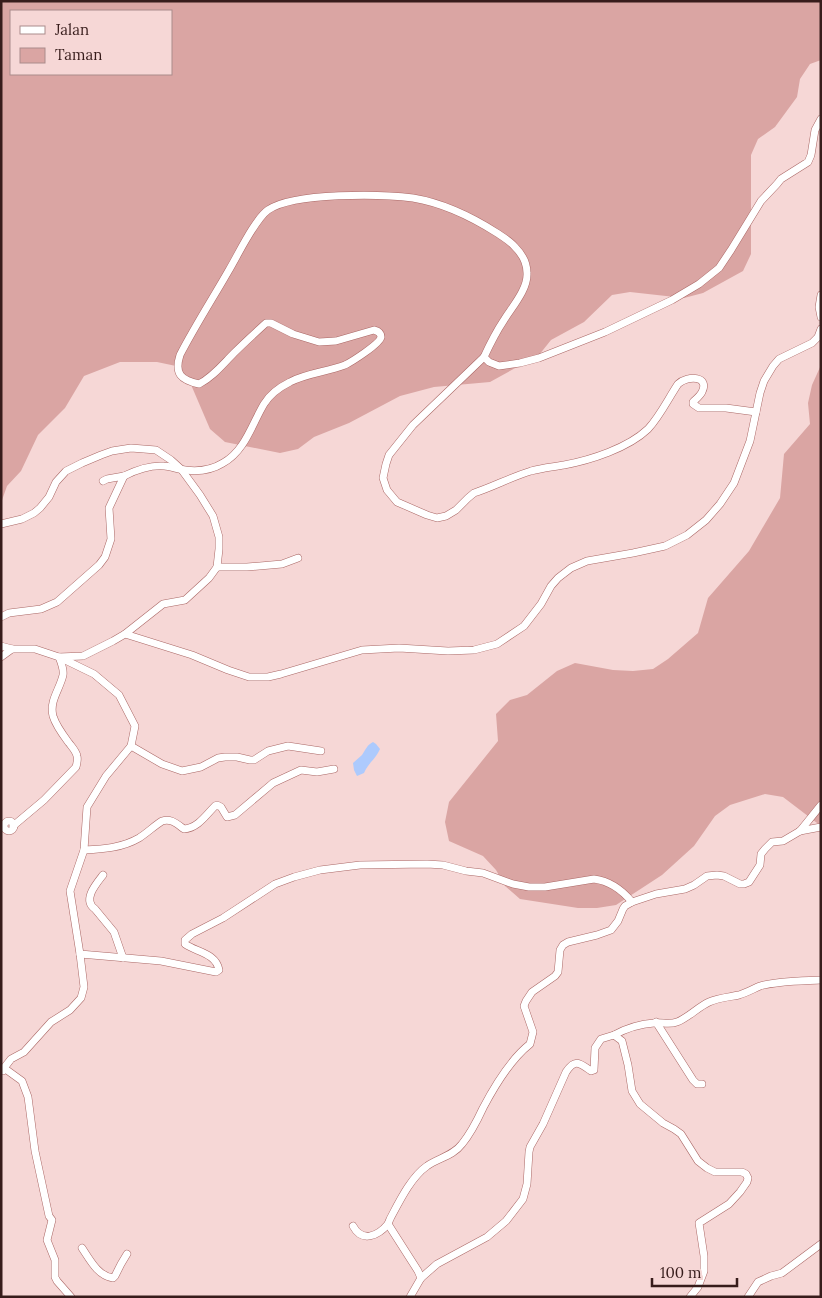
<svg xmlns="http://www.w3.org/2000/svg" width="822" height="1298" font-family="Lora,serif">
  <rect width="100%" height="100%" fill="#f6d7d6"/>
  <g fill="#daa5a3" fill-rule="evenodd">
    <path d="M1,1H821V60L810,64L800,79L797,97L775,127L758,139L751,155V254L743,271L703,293L684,298L630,292L612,295L584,322L551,340L539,355L490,382L434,387L400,396L349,423L314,437L298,449L280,453L225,442L210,429L189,380L176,366L157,362H120L84,376L65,408L38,435L21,471L7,486L1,503ZM11,11H171V74H11Z"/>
    <path d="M821,365V826L783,797L765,794L730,805L715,816L694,846L662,875L616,905L597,908H578L520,899L505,886L496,870L483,856L449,841L445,822L449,802L498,741L496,714L510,700L527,695L557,671L575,663L613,670L633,671L653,669L668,659L698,633L708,598L749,551L780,498L784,454L810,424L808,403L812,385Z"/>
  </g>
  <path fill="#adcafd" d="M373,742L376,744L380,749C375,760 369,762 364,773L357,776L354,770L353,763C356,760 359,758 362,755C366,749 367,745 373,742Z"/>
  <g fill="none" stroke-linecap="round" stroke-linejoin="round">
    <defs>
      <g id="minor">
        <path d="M821,295L819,307L821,317"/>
        <path d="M484,357L413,425L389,455L386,464L383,478L387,490L397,502L427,515L437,518L446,516L456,510L468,498L474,493C493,487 511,477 531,471C542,468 553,467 564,465C591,460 628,448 648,429C660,416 668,399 678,384C688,375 710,376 702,392C700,396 696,399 693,402V404L699,408H726L756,412"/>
        <path d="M124,476C136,470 150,465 164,466C169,466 174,468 179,469C194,472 210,471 223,463C245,451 252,424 264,404C270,394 280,387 290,382C307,373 327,372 345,365C351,362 380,344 381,337C381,333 378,331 374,330L336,341L319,342L293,334L271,323H266C255,333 244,343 234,353C223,364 213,377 199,384C181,380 174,374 180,355C195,326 213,298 229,270C238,255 255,219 268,210C294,192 382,194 413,198C443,203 472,217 497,233C503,237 510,241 515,247C522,254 527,263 527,273C528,289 512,307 504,320C496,332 490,344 484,357L489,362L499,366L520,363L539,358L605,332L672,300L699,284L719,268L731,250L761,201L777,184L781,179L808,162L811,155L815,130L821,119"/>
        <path d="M1,524L22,519L34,513L40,508L49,497L56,482L66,471L82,463L101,455L112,451L131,448L156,450L171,460L181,469L200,495L213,516L219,537V549L217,567L209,578L185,600L163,604L125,634L113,641L83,656L59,657C61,662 64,670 63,675C60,689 49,701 53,716C56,726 63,735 69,743C72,747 76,751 77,756C78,760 77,763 76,767L44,800L13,826"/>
        <path d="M217,567H247L282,564L298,558"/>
        <path d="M1,617L9,613L41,609L57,602L99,565L105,557L111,539L109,508L124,476L107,479L103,481"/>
        <path d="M125,634L192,655L228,670L249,677H268L281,674L362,650L399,648L448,651L474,650L497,644L524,626L541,604L551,586L558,578L571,568L587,561L633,553L665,546L687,535L706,520L720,504L734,483L750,441L760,393L764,381L773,366L779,359L812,343L818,337L821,329"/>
        <path d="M1,646L12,649H35L59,657L94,674L119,695L135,726L131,746L106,776L87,807L84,850L70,891L80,954L84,987L81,998L70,1010L51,1022L24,1052L11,1059L4,1068"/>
        <path d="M1,657L12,649"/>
        <path d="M131,746L162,764L182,771L201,767L218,758L225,757H237L250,760H254L268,751L288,746L321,751"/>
        <circle cx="9" cy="826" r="5"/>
        <path d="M800,831L821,827"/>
        <path d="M84,850C103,849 122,848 139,838C147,833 154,826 162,821C171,818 177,824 184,829C198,828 206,815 215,806L217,805L221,807L227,817L235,815L273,783L301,770L317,772L334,769"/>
        <path d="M103,875C96,884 82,900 95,909L114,932L123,958"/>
        <path d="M80,954L161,961L216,972L219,970C216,953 196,952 185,944V940L192,934L223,918L275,884L294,877L320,870L360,865L427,864L443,865L466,871L483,873L513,884L529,887H545L594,879C610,881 622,890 632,902"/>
        <path d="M656,1022L693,1080L697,1084H702"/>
        <path d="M614,1035C627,1028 639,1024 654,1023C662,1022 669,1025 677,1022C688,1018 698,1007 709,1002C718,998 729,997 739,995C746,993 753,989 760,986C777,981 802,981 821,980"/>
        <path d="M3,1071L4,1068L22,1081L28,1097L35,1151L49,1216L52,1220L47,1240L55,1260V1277L57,1281L71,1297"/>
        <path d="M353,1226C362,1243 378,1236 388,1224"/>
        <path d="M82,1248C90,1260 98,1276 113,1278L115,1276L121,1264L127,1254"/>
        <path d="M421,1278L437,1264L487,1237L506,1221L523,1199L527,1184L529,1152L530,1147L543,1124L566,1072C575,1058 580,1063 591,1071L594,1070L595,1048L601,1039L614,1035L622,1041L628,1065L632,1091L640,1104L663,1123L674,1129L681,1134L698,1161L707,1168L715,1172H742L746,1174L748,1178L747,1182L740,1192L729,1204L699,1223L704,1256V1271L698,1287L690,1297"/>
        <path d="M410,1297L421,1278L418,1271L388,1224L390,1219C399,1202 411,1177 427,1166C438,1158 453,1156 462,1144C471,1133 477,1121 483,1108C494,1087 511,1059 530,1044L533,1032L524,1006L526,1001L532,992L555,976L558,972L560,950L563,945L568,942L597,935L611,930L618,921L623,909L625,906L632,902L656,894L685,889L694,885L707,876L717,875L724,876L740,884H744L749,882L760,865L761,854L765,849L772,842L783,841L800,831L821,805"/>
        <path d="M748,1297L758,1282L771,1276L782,1273L821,1244"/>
      </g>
    </defs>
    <use href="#minor" stroke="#aa6765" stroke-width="8"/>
    <use href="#minor" stroke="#fff" stroke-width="7"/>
  </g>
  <rect width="822" height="1298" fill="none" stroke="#371c1b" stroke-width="5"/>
  <rect x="10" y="10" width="162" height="65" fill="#f6d7d6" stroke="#aa8c8b"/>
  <rect x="20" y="26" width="25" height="8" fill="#ffffff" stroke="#aa8c8b"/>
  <text x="55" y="35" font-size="15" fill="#371c1b">Jalan</text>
  <rect x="20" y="48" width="25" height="15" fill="#daa5a3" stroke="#aa8c8b"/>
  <text x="55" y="60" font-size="15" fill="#371c1b">Taman</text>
  <path d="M652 1278v8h85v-8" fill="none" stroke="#371c1b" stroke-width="2.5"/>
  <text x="660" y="1278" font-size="15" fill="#371c1b" stroke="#f6d7d6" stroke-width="4" paint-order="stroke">100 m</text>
</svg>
